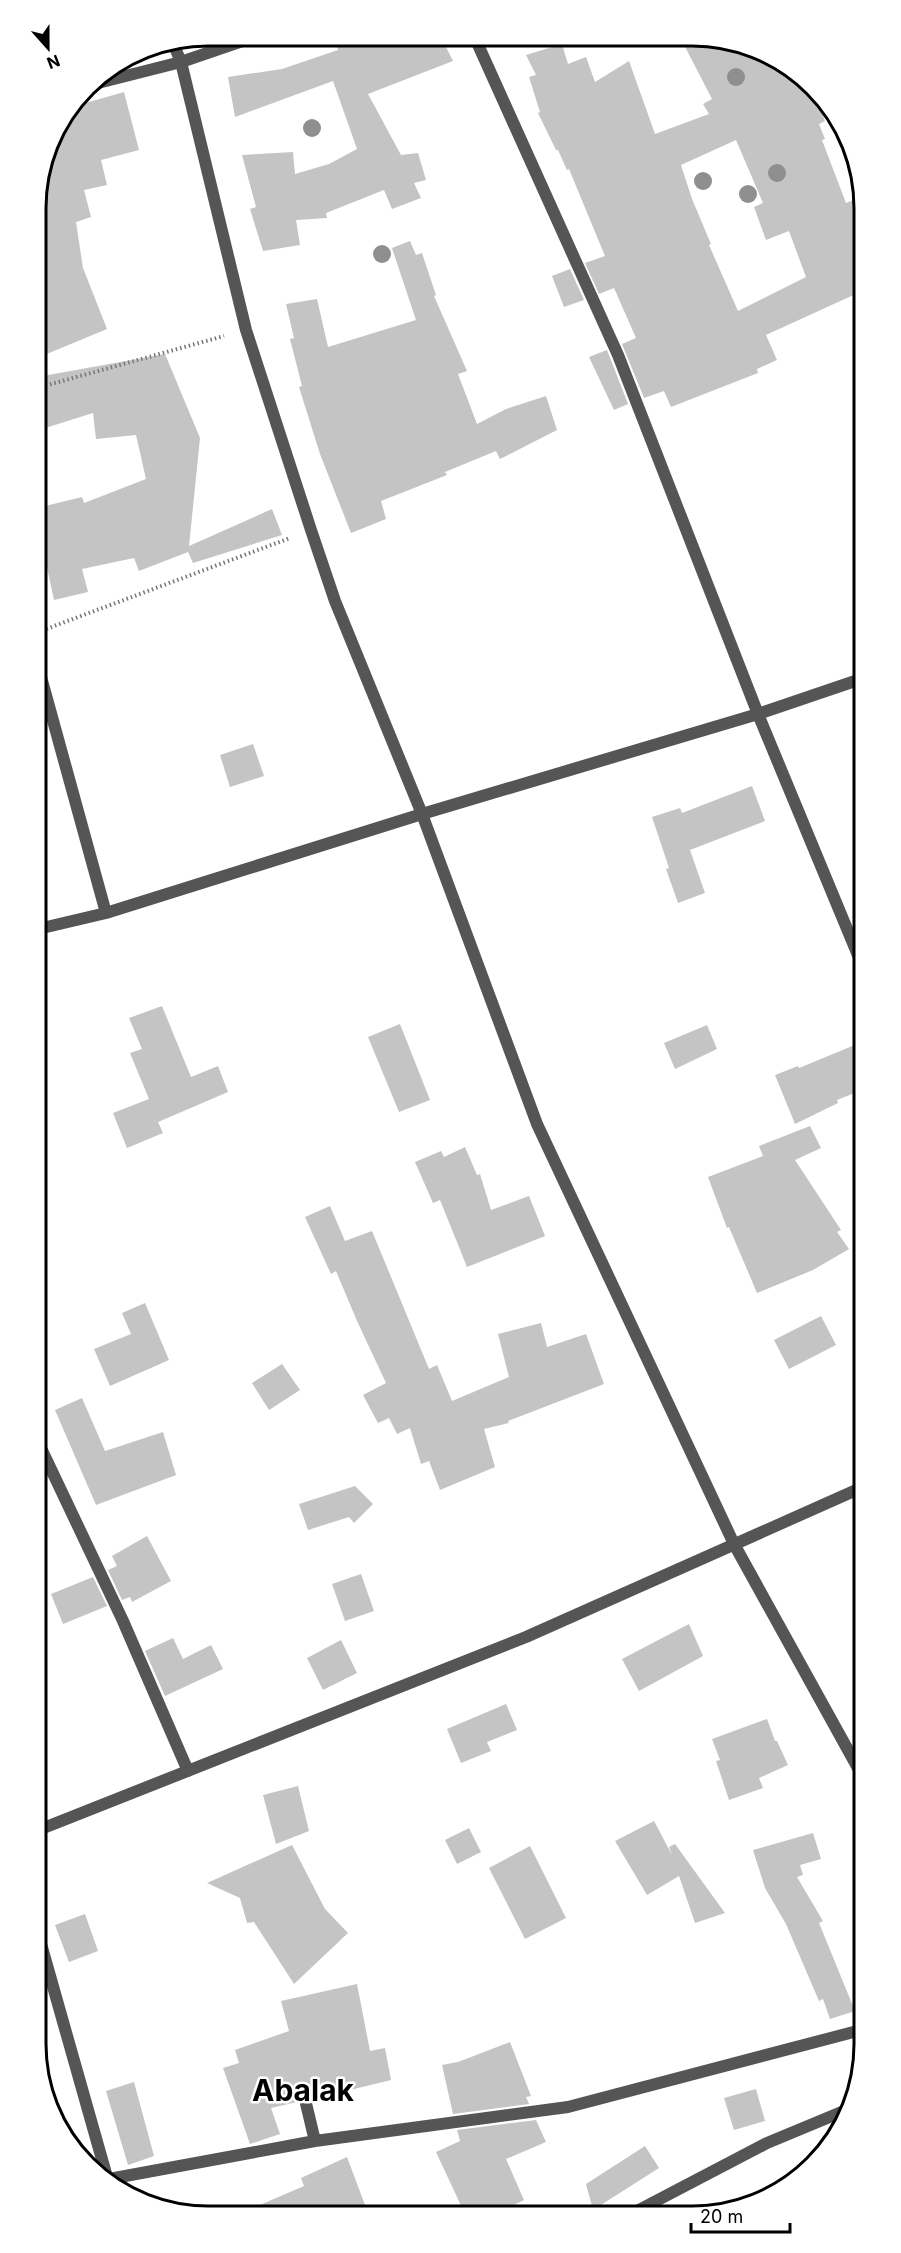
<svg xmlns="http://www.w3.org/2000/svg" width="901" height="2253" font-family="Inter,sans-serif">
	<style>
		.building { fill: #c4c4c4; fill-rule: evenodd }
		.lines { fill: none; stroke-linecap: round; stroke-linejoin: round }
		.path { stroke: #777; stroke-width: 4; stroke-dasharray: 1.5 3; stroke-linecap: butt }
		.street { stroke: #555; stroke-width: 12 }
		.tree { fill: #8f8f8f }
		.labels { text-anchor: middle; stroke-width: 5; stroke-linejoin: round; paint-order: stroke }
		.town-label { font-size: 30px; font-weight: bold; fill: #000; stroke: #fff }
		.rim { fill: none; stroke: #000; stroke-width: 3 }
	</style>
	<rect width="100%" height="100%" fill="#fff"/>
	<path class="building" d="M 334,37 L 441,37 L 453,61 L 368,94 L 401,155 L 418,153 L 426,180 L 414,183 L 421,198 L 392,209 L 384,190 L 326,213 L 327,218 L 296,220 L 300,245 L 263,251 L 250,209 L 256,207 L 242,155 L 293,152 L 295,174 L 329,164 L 357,149 L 333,81 L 235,117 L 228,77 L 282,69 L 338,50 Z
		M 681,39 L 726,39 L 810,84 L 825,121 L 819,124 L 825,139 L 822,140 L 846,203 L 859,198 L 860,292 L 766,335 L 777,360 L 757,369 L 758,373 L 671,407 L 664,391 L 644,398 L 622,344 L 636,338 L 614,288 L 599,294 L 585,263 L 605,256 L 569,169 L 567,170 L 558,150 L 556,150 L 538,113 L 540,112 L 529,77 L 536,75 L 526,55 L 562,44 L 568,64 L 586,57 L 595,82 L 629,61 L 655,134 L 709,114 L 703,104 L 712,99 ZM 736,140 L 763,203 L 754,207 L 766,240 L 789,231 L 806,277 L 738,311 L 709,245 L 711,244 L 692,199 L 681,165 Z
		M 124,92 L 139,150 L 101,160 L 107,185 L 84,190 L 91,217 L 76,222 L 83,268 L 107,329 L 37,358 L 36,233 L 45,232 L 36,205 L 36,196 L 54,132 L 75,106 Z
		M 410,241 L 416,255 L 422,253 L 436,295 L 434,296 L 467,371 L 458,374 L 477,424 L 506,409 L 546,396 L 557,430 L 500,459 L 496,451 L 445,472 L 447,475 L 381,501 L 386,519 L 351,533 L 320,454 L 299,387 L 302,386 L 290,339 L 294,338 L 286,304 L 317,299 L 328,347 L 416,320 L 392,248 Z
		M 570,269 L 584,300 L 564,307 L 552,276 Z
		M 607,350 L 628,404 L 614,410 L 589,357 Z
		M 165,354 L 200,438 L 189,546 L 272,509 L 282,535 L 193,563 L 188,552 L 139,571 L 134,558 L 82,569 L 88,592 L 54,600 L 44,553 L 40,554 L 37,540 L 37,508 L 82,497 L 84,503 L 146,479 L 136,435 L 96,439 L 93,413 L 42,429 L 37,411 L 37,377 Z
		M 253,744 L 264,776 L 230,787 L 220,755 Z
		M 752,786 L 765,821 L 690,850 L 705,893 L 678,903 L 666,869 L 669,868 L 652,817 L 680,808 L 682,813 Z
		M 162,1006 L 191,1077 L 218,1066 L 228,1092 L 158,1122 L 163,1133 L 127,1148 L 113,1113 L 149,1099 L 130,1053 L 142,1049 L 129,1018 Z
		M 400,1024 L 430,1100 L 399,1112 L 368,1037 Z
		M 707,1025 L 717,1049 L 675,1069 L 664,1043 Z
		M 862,1042 L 862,1090 L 837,1100 L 838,1103 L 795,1124 L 775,1075 L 798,1066 L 799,1068 Z
		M 810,1126 L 821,1148 L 795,1160 L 841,1230 L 837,1232 L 849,1249 L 813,1270 L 757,1293 L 729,1227 L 727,1228 L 708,1177 L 763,1156 L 759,1146 Z
		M 465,1147 L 477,1175 L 480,1174 L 491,1210 L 529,1196 L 545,1236 L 467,1267 L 440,1200 L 433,1203 L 415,1162 L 441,1151 L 444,1157 Z
		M 330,1206 L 345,1241 L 372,1231 L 429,1369 L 437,1365 L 452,1401 L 509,1377 L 498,1334 L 541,1323 L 547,1347 L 586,1334 L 604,1384 L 508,1421 L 509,1423 L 484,1429 L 495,1467 L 440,1490 L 429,1461 L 421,1464 L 410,1428 L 397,1434 L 389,1418 L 378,1423 L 363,1395 L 386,1383 L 357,1321 L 336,1271 L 331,1274 L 305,1217 Z
		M 145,1303 L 169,1360 L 110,1386 L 94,1349 L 131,1334 L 122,1313 Z
		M 821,1316 L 836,1345 L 789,1369 L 774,1340 Z
		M 282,1364 L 300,1390 L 269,1410 L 252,1383 Z
		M 82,1398 L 105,1451 L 163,1432 L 176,1475 L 96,1505 L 55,1410 Z
		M 355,1486 L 373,1504 L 354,1523 L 349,1517 L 308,1530 L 299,1504 Z
		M 147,1536 L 171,1581 L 132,1602 L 130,1597 L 122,1600 L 108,1570 L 117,1566 L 112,1556 Z
		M 361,1574 L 374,1611 L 345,1621 L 332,1584 Z
		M 93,1577 L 107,1606 L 63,1624 L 51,1594 Z
		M 689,1624 L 703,1656 L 639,1691 L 622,1659 Z
		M 173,1638 L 183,1659 L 211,1645 L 223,1669 L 165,1696 L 145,1651 Z
		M 341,1640 L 357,1673 L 323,1690 L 307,1658 Z
		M 506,1704 L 517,1730 L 487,1742 L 491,1751 L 461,1763 L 447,1729 Z
		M 767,1719 L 775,1741 L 777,1741 L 788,1765 L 759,1778 L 763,1788 L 729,1800 L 716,1761 L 720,1760 L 712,1739 Z
		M 298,1786 L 309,1831 L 276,1844 L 263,1795 Z
		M 654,1821 L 672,1855 L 669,1847 L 675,1844 L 725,1913 L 695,1923 L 679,1876 L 647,1895 L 615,1841 Z
		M 469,1828 L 481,1852 L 457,1864 L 445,1840 Z
		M 813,1833 L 821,1859 L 800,1865 L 803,1875 L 797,1877 L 823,1921 L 819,1923 L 855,2011 L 830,2019 L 823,1999 L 819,2001 L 786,1924 L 765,1888 L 753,1850 Z
		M 292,1845 L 325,1909 L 348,1933 L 294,1984 L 254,1922 L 247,1923 L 240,1898 L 207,1883 Z
		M 530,1846 L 566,1918 L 525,1939 L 489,1868 Z
		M 85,1914 L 98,1951 L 69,1962 L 55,1925 Z
		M 357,1984 L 370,2051 L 385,2048 L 391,2080 L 313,2099 L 309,2086 L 301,2083 L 295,2089 L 297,2102 L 271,2108 L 280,2134 L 250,2144 L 223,2068 L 239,2063 L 235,2050 L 289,2031 L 281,2001 Z
		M 510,2042 L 531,2096 L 526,2097 L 529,2104 L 453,2114 L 442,2065 L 458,2062 Z
		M 134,2082 L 154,2156 L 128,2165 L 106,2091 Z
		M 756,2089 L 765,2121 L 734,2130 L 724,2098 Z
		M 536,2120 L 546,2142 L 506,2159 L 524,2200 L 499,2212 L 464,2212 L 436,2152 L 460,2141 L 457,2130 Z
		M 645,2146 L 659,2168 L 593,2210 L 586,2184 Z
		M 347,2157 L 368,2213 L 241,2213 L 304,2186 L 301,2178 Z"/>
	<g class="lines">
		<path class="path" d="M 37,388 L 224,336
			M 38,632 L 290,538"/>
		<path class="street" d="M 173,43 L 181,62 L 246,330 L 311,530 L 335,601 L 422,814 L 537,1124 L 734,1544 L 864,1779
			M 90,85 L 181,62 L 257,36
			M 38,666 L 106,913
			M 861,679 L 758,714 L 862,965
			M 38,929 L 106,913 L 422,814 L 758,714 L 618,355 L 475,38
			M 40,1446 L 123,1621 L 188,1771
			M 41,1829 L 526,1637 L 863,1487
			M 41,1944 L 107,2177
			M 303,2091 L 315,2141
			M 109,2179 L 315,2141 L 568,2107 L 865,2029
			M 635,2212 L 767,2143 L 844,2111"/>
	</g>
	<g class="tree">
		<circle cx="736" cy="77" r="9"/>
		<circle cx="312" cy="128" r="9"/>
		<circle cx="777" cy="173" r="9"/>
		<circle cx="703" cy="181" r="9"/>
		<circle cx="748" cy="194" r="9"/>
		<circle cx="382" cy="254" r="9"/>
	</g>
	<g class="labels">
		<g class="town-label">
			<text x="303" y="2101">Abalak</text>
		</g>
	</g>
	<path d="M0 0H901V2253H0ZM208 46H692A162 162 0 0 1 854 208V2044A162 162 0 0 1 692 2206H208A162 162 0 0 1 46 2044V208A162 162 0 0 1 208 46Z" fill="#fff" fill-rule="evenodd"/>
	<path class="rim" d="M208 46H692A162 162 0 0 1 854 208V2044A162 162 0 0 1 692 2206H208A162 162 0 0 1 46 2044V208A162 162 0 0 1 208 46Z"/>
	<g transform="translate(48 48) rotate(159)" stroke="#ffffff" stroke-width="4.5" paint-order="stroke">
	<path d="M0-4.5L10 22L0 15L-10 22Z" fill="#000000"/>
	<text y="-9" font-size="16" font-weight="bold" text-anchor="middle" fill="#000000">N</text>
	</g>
	<path d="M691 2223v9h99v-9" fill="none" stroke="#000000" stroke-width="3"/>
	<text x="700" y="2223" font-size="18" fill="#000000" stroke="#ffffff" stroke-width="4.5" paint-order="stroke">20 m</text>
</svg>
